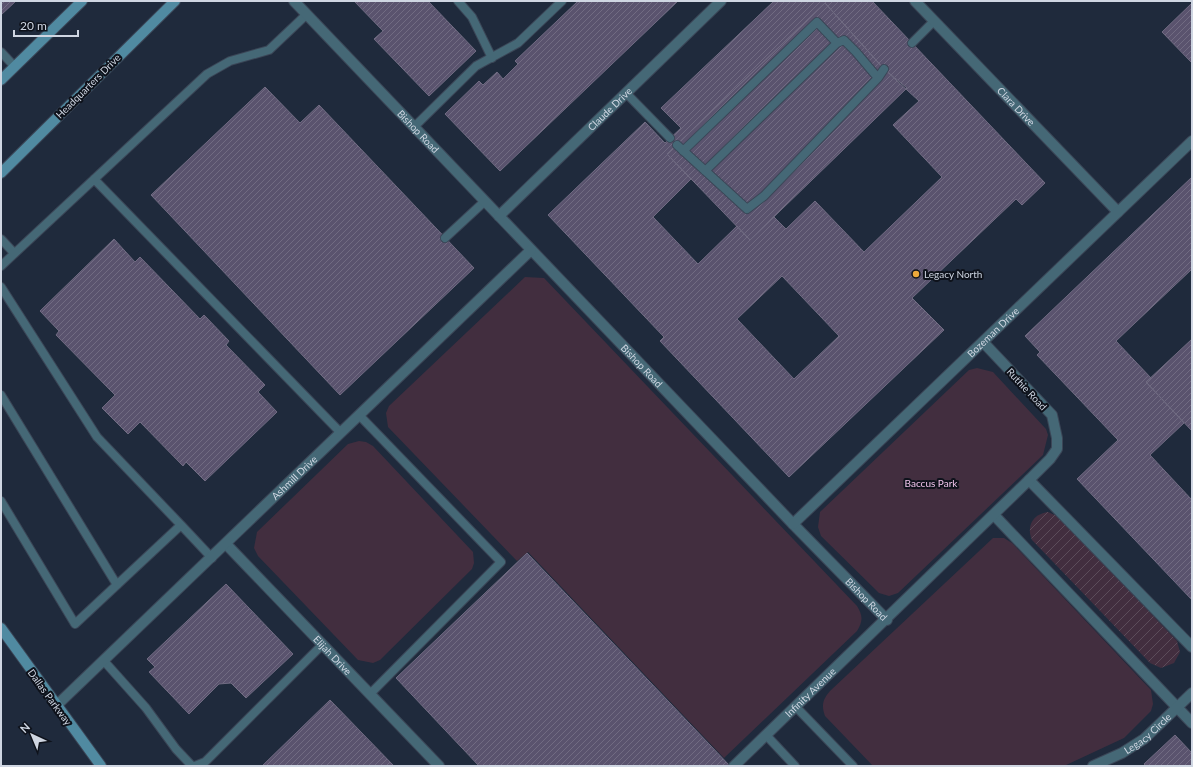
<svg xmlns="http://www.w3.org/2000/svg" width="1193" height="767" font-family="Lato,sans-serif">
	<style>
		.green { fill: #422e3f }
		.garden { fill: url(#garden-furrows) }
		.building { fill: url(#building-hatch); stroke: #706b82; fill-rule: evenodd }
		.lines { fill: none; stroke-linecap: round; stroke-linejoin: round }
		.service-casing { stroke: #3b4657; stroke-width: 10 }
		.minor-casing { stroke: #3b4657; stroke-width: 12 }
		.secondary-casing { stroke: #3b4657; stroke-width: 12 }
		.service { stroke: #456876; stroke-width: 8 }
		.minor { stroke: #456876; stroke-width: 10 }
		.secondary { stroke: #508aa1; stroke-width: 10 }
		.poi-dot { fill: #eda83b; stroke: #0e121b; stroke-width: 1.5 }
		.labels { text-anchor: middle; stroke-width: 4; stroke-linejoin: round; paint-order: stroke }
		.street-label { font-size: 10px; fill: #cfd6e2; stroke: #0e121b }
		.poi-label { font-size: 10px; fill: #cfd6e2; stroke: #0e121b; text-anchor: start }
		.park-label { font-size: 10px; fill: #f0c3eb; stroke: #0e121b }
	</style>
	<defs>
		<pattern id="garden-furrows" width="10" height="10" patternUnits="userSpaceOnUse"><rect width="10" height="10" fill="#422e3f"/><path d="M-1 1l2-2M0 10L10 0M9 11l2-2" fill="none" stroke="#5c4c5a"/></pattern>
		<pattern id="building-hatch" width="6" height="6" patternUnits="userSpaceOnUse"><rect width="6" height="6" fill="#5a536e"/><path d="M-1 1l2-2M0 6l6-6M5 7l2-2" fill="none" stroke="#716b82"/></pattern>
	</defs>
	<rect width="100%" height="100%" fill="#1f2a3c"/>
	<path class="green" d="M 525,277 L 544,278 L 857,606 C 863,616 863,621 857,631 L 724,758 L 528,552 L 517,561 L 388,427 L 386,413 L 389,406 Z
		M 977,368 L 993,372 L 1046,429 L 1048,435 L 1043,455 L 898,593 L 889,596 L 879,593 L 821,536 L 818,527 L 820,512 L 969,370 Z
		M 359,441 L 366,442 L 373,446 L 473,552 L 474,563 L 472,569 L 380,660 L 373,663 L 358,660 L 258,556 L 254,548 L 257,532 L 348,444 Z
		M 993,538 L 1004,538 L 1012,543 L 1151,690 L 1153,704 L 1151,711 L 1124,738 L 1064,766 L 873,766 L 825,716 C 821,705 823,699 830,691 Z"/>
	<path class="garden" d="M 1048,512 L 1059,517 L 1177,641 L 1180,652 L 1174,663 L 1161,668 L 1150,663 L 1032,540 C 1026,526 1033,514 1048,512 Z"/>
	<path class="building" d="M 1,1 L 16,1 L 1,15 Z
		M 354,1 L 428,1 L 476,51 L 429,96 L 374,39 L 383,31 Z
		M 578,1 L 678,1 L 500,171 L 445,114 L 479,81 L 483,85 L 497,72 L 503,79 L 518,64 L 515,61 Z
		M 774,1 L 872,1 L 1045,183 L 1022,205 L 1016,199 L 912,298 L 944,330 L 789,477 L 660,341 L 664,337 L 548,215 L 645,122 L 665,143 L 681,128 L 661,108 ZM 825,3 L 884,69 L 919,101 L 893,125 L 942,177 L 864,252 L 815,201 L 786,229 L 774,217 L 750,240 L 737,226 L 698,264 L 653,217 L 691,179 L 667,154 ZM 782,276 L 839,336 L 794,379 L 737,319 Z
		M 825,3 L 884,69 L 907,88 L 750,240 L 667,154 Z
		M 1192,3 L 1192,63 L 1162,32 Z
		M 265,87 L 300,123 L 319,105 L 474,268 L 340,395 L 151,195 Z
		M 1192,177 L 1192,269 L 1116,341 L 1151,378 L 1146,382 L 1184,423 L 1150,455 L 1192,500 L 1192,600 L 1077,479 L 1118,440 L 1037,355 L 1040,352 L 1025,336 Z
		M 114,239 L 135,262 L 140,257 L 200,319 L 204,315 L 229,341 L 226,345 L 265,385 L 258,392 L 277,412 L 205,481 L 186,462 L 183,466 L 140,422 L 128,434 L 102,408 L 115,395 L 56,335 L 59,331 L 40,311 Z
		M 1192,339 L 1192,431 L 1146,382 Z
		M 527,553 L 730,766 L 479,766 L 396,678 Z
		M 226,584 L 293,654 L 246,698 L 231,683 L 219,684 L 189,714 L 149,672 L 155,667 L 147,659 Z
		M 330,700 L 394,766 L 262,766 Z
		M 1175,735 L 1192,753 L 1192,766 L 1146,766 L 1144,764 Z"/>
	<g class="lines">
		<defs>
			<path id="service" d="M 458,1 L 472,17 L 492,58
				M 912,43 L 934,21
				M 1,52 L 15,67
				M 878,78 L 884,69
				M 626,93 L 670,138
				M 414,127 L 476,66 L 518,43 L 562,1
				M 677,145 L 747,209 L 764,196 L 878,78 L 856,52 L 844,40 L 837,43 L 705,171
				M 683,151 L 817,22 L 837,43
				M 94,179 L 341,433
				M 445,238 L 485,201
				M 1,239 L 14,253
				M 1,266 L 207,74 L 230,61 L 269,50 L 307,14
				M 1,287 L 97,437 L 181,525
				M 1,395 L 117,585
				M 359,415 L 501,562 L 371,693
				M 1,501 L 75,624 L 181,525 L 212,558
				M 104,661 L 146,708 L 176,749 L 192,766
				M 796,707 L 853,766
				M 766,735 L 795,766
				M 195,766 L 205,762 L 323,644"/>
			<g id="minor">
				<path id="s1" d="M 294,1 L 793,524 L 887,620"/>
				<path id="s2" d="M 915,1 L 1118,212"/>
				<path id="s3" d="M 499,216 L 721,1"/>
				<path d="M 1029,480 L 1192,647"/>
				<path d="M 994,515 L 1192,723"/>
				<path id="s4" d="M 793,524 L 1192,141"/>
				<path id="s5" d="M 226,544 L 439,766"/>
				<path id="s6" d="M 56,706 L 531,250"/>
				<path id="s7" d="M 734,766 L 1029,480 L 1050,459 L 1057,449 L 1057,438 L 1052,415 L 983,342"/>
				<path id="s8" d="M 1093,766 L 1122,753 L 1144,739 L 1192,693"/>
			</g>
			<path id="secondary" d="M 1,80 L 82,1
				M 1,173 L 175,1
				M 1,628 L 101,766"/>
		</defs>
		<use href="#service" class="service-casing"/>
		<use href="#minor" class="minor-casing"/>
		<use href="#secondary" class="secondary-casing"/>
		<use href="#service" class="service"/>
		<use href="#minor" class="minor"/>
		<use href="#secondary" class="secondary"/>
	</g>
	<circle class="poi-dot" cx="916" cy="274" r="4"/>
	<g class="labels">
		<g class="street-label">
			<text transform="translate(88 86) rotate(-45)" y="4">Headquarters Drive</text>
			<text dy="4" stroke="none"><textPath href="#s2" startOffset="146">Clara Drive</textPath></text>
			<text dy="4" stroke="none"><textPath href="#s3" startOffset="154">Claude Drive</textPath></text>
			<text dy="4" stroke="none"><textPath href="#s1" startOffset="180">Bishop Road</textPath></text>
			<text dy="4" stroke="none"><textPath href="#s4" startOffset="277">Bozeman Drive</textPath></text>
			<text dy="4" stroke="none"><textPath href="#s1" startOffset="504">Bishop Road</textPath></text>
			<text transform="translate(1027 389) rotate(47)" y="4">Ruthie Road</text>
			<text dy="4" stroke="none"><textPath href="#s6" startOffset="330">Ashmill Drive</textPath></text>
			<text dy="4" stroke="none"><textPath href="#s1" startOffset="828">Bishop Road</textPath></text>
			<text dy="4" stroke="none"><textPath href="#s5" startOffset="154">Elijah Drive</textPath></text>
			<text dy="4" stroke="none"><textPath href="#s7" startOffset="106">Infinity Avenue</textPath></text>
			<text transform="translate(50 697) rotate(54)" y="4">Dallas Parkway</text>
			<text dy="4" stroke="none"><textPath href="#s8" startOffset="64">Legacy Circle</textPath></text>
		</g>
		<g class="poi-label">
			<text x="924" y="278">Legacy North</text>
		</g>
		<g class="park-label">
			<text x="931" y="487">Baccus Park</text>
		</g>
	</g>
	<rect width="1193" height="767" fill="none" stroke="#cfd6e2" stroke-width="4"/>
	<g transform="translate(32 735) rotate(316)" stroke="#0e121b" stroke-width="3" paint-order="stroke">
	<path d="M0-3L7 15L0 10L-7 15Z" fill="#cfd6e2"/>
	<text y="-6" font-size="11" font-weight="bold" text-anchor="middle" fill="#cfd6e2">N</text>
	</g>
	<path d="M14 30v6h64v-6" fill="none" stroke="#cfd6e2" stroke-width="2"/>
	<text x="20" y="30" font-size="12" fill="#cfd6e2" stroke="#0e121b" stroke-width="3" paint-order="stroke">20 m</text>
</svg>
